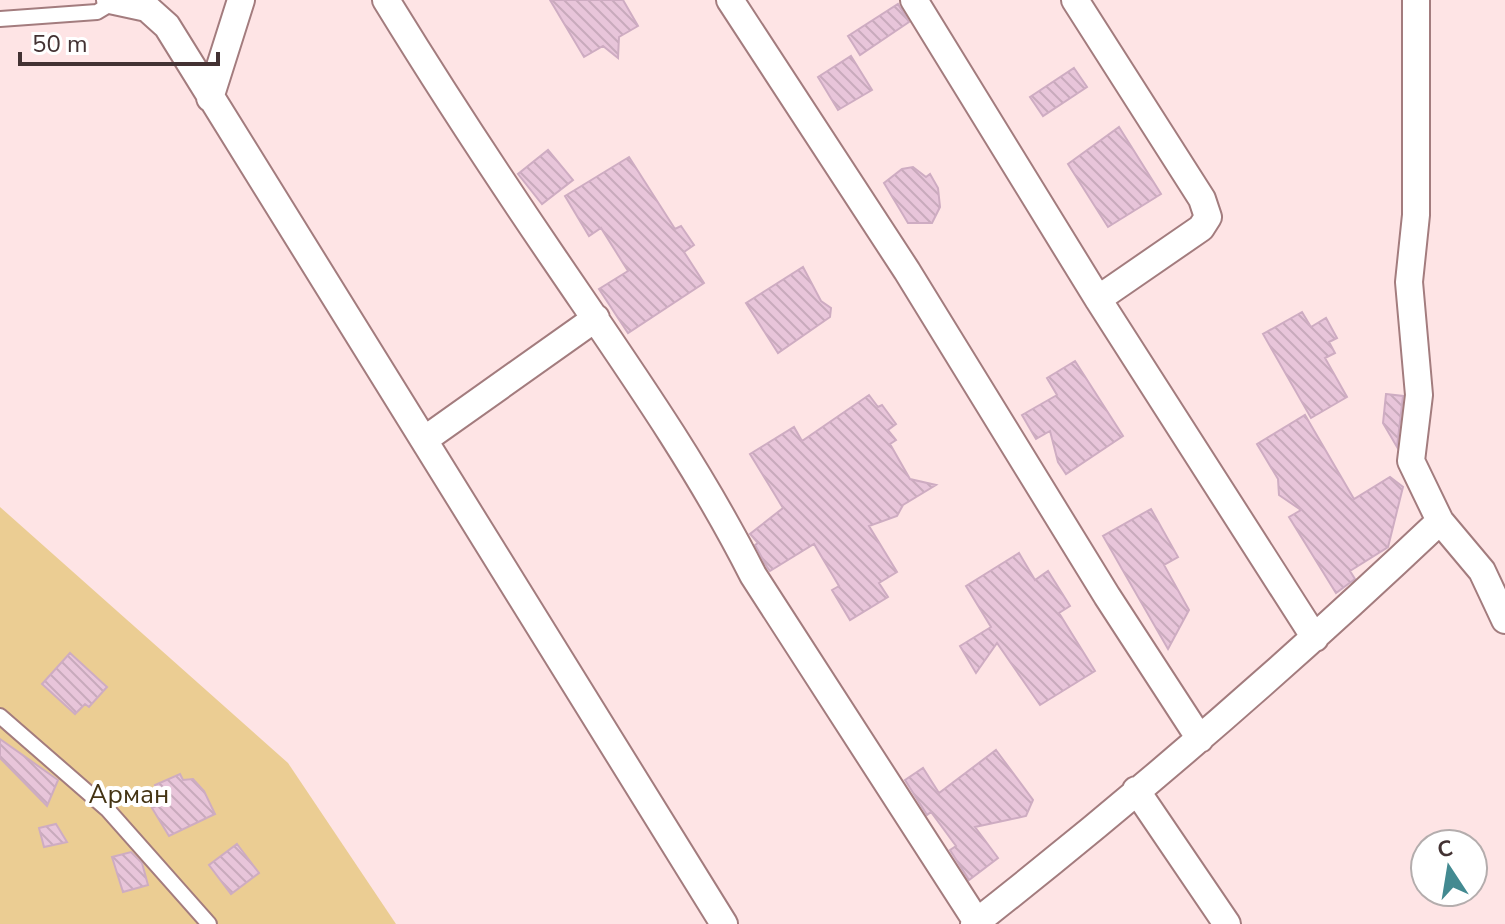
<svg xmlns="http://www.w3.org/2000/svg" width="1505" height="924" font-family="'Nunito Sans',sans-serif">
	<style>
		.garden { fill: #ebcd93 }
		.building { fill: url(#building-back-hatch); stroke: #ceacc2; stroke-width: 2 }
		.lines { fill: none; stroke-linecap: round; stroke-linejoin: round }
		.lane-casing { stroke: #a37c7e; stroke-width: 18 }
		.street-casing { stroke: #a37c7e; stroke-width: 30 }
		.lane { stroke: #fff; stroke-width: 14 }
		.street { stroke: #fff; stroke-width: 26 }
		.labels { text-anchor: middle; stroke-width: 8; stroke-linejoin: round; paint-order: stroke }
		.park-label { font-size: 26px; fill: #443414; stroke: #fff }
	</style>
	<defs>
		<pattern id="building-back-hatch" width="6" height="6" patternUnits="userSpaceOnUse" patternTransform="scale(2)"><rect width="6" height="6" fill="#e8c5da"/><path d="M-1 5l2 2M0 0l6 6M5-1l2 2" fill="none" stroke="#c8aabc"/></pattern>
	</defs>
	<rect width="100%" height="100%" fill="#fee4e5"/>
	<path class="garden" d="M 0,507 L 288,763 L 396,924 L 0,924 Z"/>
	<path class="building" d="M 550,0 L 623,0 L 638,26 L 619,37 L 618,58 L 603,46 L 584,57 Z
		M 898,4 L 909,22 L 860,55 L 848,36 Z
		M 851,56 L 872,90 L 838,110 L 818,77 Z
		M 1074,68 L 1087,87 L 1043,116 L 1030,97 Z
		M 1119,127 L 1161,194 L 1108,227 L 1068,164 Z
		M 548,150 L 573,180 L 542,204 L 518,174 Z
		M 629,157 L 675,229 L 681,226 L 694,245 L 684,252 L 704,283 L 628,333 L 599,289 L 628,271 L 601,228 L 589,236 L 565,196 Z
		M 913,167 L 926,177 L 930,174 L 938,188 L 940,207 L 932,223 L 908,223 L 884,183 L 902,169 Z
		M 803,267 L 821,301 L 831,308 L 830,317 L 778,353 L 746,303 Z
		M 1302,312 L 1311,327 L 1326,318 L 1337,338 L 1329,342 L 1335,353 L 1325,358 L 1347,397 L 1311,418 L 1263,334 Z
		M 1075,361 L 1123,436 L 1066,474 L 1058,462 L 1050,431 L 1036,439 L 1022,415 L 1057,395 L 1047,378 Z
		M 1386,394 L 1403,396 L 1397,447 L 1383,423 Z
		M 869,395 L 878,407 L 882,405 L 896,424 L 888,430 L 896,440 L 890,444 L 910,479 L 936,485 L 903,505 L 897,516 L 869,526 L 897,572 L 879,583 L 888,597 L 850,620 L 832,590 L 839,586 L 814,544 L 770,571 L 767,567 L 755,545 L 758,543 L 750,534 L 783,508 L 750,454 L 794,427 L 802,441 Z
		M 1305,415 L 1354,499 L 1390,477 L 1403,487 L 1388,547 L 1350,571 L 1355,579 L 1336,593 L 1289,517 L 1301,510 L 1279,495 L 1278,479 L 1257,444 Z
		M 1151,509 L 1178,557 L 1164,565 L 1189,610 L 1168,649 L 1103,536 Z
		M 1019,553 L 1035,580 L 1048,571 L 1070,606 L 1059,613 L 1095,671 L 1040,705 L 997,643 L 976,673 L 960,646 L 991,627 L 966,586 Z
		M 70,653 L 107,687 L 89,707 L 85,704 L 75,714 L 42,684 Z
		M 0,739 L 58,780 L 47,806 L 0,758 Z
		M 996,750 L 1033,800 L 1026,816 L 975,827 L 998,858 L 969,880 L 950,850 L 956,846 L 931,812 L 927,815 L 905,780 L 923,768 L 939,793 Z
		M 180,774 L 183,780 L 193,779 L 204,791 L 215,814 L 169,836 L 152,808 L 163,803 L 155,785 Z
		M 56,824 L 67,842 L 44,847 L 39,828 Z
		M 237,844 L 259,873 L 231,894 L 209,865 Z
		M 131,852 L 142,863 L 148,885 L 123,892 L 112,857 Z"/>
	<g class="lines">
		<defs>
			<path id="lane" d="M 0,19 L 97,12 L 112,3
				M 0,716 L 108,810 L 209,924"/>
			<path id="street" d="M 110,0 L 147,8 L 167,26 L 724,924
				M 386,0 C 440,88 497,175 555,260 C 625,363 697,464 753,575 L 977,922
				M 730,0 L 907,271 L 1107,596 L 1200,739
				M 914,0 L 1098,299 L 1315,638
				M 1075,0 L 1202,199 L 1208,217 L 1201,228 L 1098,299
				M 1416,0 L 1416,215 L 1409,282 L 1419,395 L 1411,461 L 1440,521
				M 210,98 L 241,0
				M 424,440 L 596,318
				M 1136,790 L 1227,924
				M 974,924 C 1136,797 1291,662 1440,521 L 1482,571 L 1505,620"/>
		</defs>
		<use href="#lane" class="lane-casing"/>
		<use href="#street" class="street-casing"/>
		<use href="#lane" class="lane"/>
		<use href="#street" class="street"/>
	</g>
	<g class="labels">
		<g class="park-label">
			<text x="129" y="803">Арман</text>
		</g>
	</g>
	<g transform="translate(1449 868) rotate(348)"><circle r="38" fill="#ffffff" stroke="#b4adad" stroke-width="2"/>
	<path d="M0-6L14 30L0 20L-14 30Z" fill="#438a91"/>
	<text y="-12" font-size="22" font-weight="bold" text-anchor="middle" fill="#433233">С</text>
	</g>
	<path d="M20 52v12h198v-12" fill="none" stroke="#433233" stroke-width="4"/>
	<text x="32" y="52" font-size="24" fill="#433233" stroke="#ffffff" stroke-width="6" paint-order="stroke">50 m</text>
</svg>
